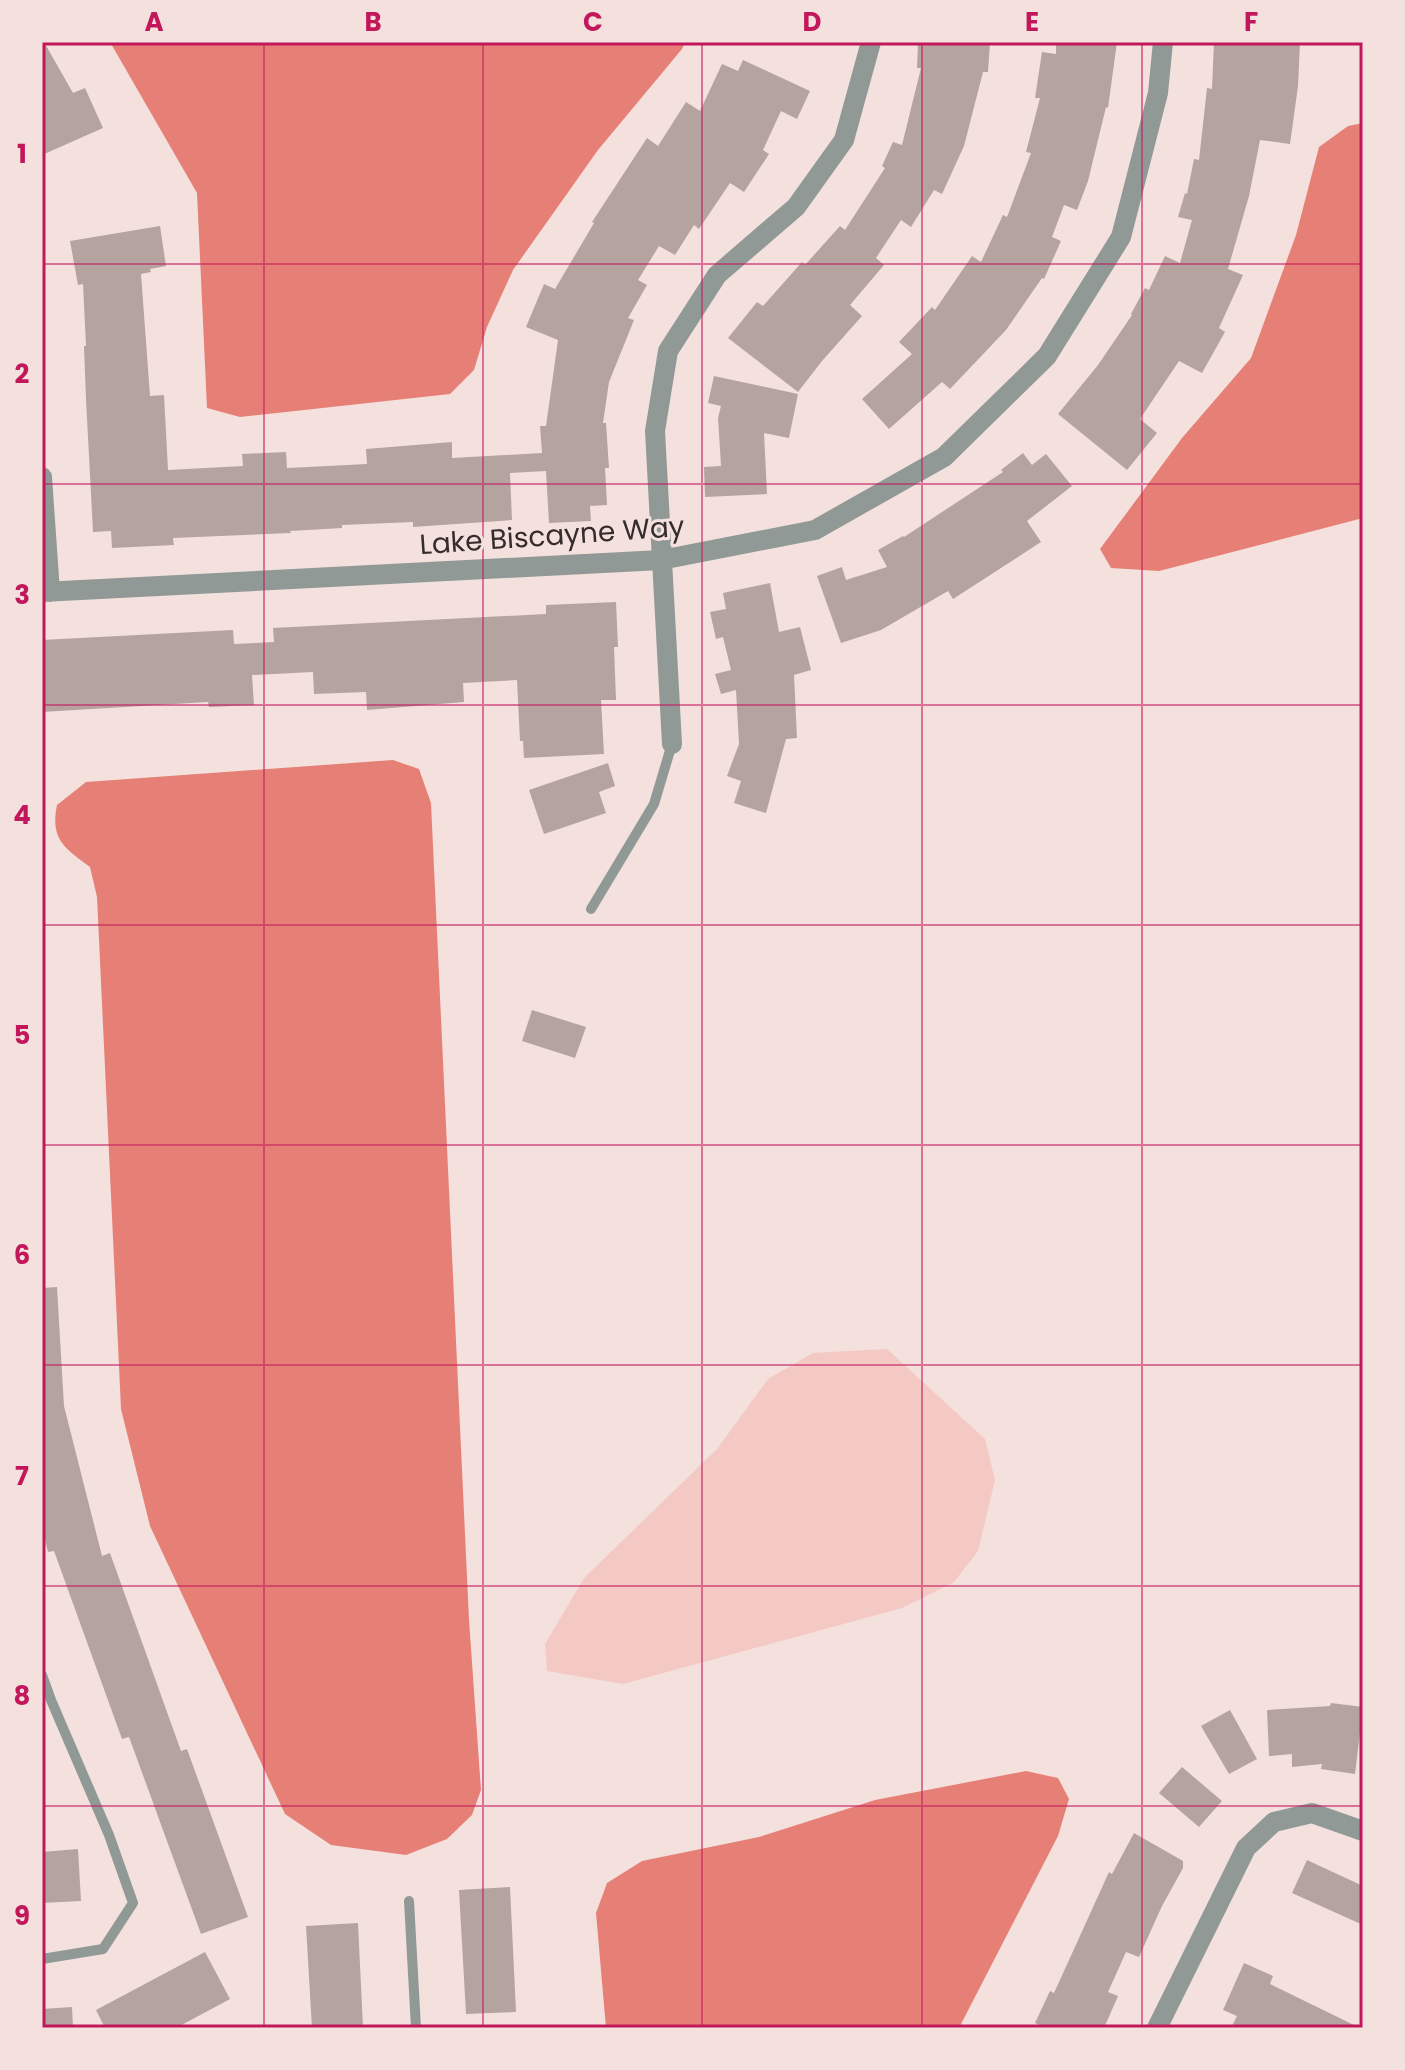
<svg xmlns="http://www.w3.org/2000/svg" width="1405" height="2070" font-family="Poppins,sans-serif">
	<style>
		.green { fill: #f4c8c3 }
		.water { fill: #e68077 }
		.building { fill: #b5a3a0 }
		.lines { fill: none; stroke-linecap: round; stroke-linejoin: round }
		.service { stroke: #919997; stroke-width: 10 }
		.minor { stroke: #919997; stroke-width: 20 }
		.grid { fill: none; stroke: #c2185b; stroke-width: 2; stroke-opacity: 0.55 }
		.labels { text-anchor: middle; stroke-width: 6; stroke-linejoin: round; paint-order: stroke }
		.street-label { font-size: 28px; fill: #352d2d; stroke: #f4e1de }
		.neatline { fill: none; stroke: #c2185b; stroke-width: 3 }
		.grid-label { font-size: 26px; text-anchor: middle; font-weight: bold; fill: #c2185b }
	</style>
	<rect width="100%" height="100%" fill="#f4e1de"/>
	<path class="green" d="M 887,1349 L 985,1439 L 995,1480 L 978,1551 L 954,1582 L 902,1608 L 623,1684 L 547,1671 L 545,1644 L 584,1578 L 717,1449 L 768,1379 L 813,1353 Z"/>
	<path class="water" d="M 110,42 L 685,42 L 682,49 L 598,150 L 513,270 L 487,327 L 474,370 L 450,394 L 240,417 L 207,408 L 197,193 Z
		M 1363,123 L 1363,518 L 1159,571 L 1111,568 L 1100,549 L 1182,438 L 1251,358 L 1296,235 L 1319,147 L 1348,126 Z
		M 393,760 L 419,769 L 431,803 L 469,1620 L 481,1790 L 472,1815 L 447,1839 L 406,1855 L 331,1845 L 285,1814 L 150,1526 L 121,1409 L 97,897 L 90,867 C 64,848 50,839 57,805 L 86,782 Z
		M 1026,1771 L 1058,1778 L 1069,1799 L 1058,1836 L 959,2028 L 606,2028 L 596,1913 L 607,1883 L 642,1861 L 759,1837 L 875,1800 Z"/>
	<path class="building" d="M 42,42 L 44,42 L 73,93 L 85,88 L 103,128 L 42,155 Z
		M 918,42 L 990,42 L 988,72 L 983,72 L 964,146 L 942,194 L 934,190 L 911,227 L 901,220 L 876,258 L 884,265 L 850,305 L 862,316 L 822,361 L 798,392 L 728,338 L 757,302 L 763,306 L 802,262 L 805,265 L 840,226 L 845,230 L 885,168 L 882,166 L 893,142 L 902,145 L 921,68 L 917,68 Z
		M 1056,42 L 1117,42 L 1108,108 L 1106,107 L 1088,181 L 1077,210 L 1064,205 L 1052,237 L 1061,241 L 1044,279 L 1042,278 L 1006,330 L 950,389 L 942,382 L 889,429 L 862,399 L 912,354 L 899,342 L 932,307 L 935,310 L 972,256 L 981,262 L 1003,215 L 1007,217 L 1031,153 L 1026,152 L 1040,98 L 1035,98 L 1042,52 L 1056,54 Z
		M 1214,42 L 1300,42 L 1298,86 L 1290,144 L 1260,140 L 1249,196 L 1228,269 L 1243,275 L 1219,328 L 1225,332 L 1202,373 L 1179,361 L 1140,419 L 1157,433 L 1127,470 L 1058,414 L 1098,365 L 1132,315 L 1131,314 L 1145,288 L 1149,290 L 1165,256 L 1180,263 L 1192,220 L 1178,217 L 1185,193 L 1187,194 L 1194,159 L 1199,160 L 1207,88 L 1212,89 Z
		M 743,60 L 810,91 L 797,119 L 781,111 L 763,150 L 769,154 L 744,192 L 730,183 L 699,229 L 694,225 L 675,255 L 659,246 L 638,280 L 647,285 L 628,318 L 634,320 L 609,382 L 603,423 L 606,423 L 609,468 L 605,468 L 607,505 L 590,506 L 591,521 L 549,523 L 546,471 L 510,473 L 512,520 L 413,527 L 413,522 L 342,525 L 342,528 L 290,531 L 291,533 L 173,538 L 174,545 L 112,548 L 111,531 L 93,532 L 86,399 L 84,346 L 86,346 L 83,284 L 78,285 L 70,241 L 160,226 L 166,266 L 150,269 L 151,272 L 141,274 L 150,396 L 164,395 L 168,470 L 243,466 L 242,454 L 286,452 L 287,468 L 367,464 L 366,449 L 452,442 L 452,458 L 542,453 L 540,426 L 546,426 L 558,340 L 526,327 L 544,284 L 555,289 L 594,223 L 592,222 L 647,138 L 658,146 L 686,102 L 700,111 L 722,64 L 738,71 Z
		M 714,376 L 798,394 L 789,438 L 764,433 L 767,494 L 705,497 L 704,467 L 721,466 L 718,418 L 721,406 L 708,403 Z
		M 1023,453 L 1032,465 L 1046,454 L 1072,486 L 1027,521 L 1041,542 L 953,599 L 948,591 L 881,630 L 841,643 L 817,576 L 842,567 L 846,580 L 887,567 L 878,550 L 903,536 L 904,537 L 1003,472 L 1001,470 Z
		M 770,583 L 779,632 L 800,627 L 811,670 L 794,675 L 797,738 L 786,739 L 766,813 L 734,803 L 741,781 L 727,776 L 739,744 L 736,690 L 721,694 L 715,674 L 731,670 L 723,637 L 716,639 L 710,612 L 726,609 L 723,593 Z
		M 616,602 L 618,647 L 614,647 L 616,700 L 601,700 L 604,754 L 524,758 L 523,741 L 520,741 L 517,680 L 463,683 L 464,702 L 367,710 L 366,692 L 314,694 L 313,672 L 252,675 L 254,705 L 209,707 L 208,702 L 42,712 L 42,640 L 233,630 L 234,644 L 274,642 L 273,628 L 546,614 L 546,605 Z
		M 608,763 L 615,786 L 599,792 L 606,813 L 544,834 L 529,790 Z
		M 532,1010 L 586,1027 L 575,1058 L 522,1041 Z
		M 57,1287 L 64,1406 L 102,1556 L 110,1553 L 181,1751 L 187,1749 L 248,1917 L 201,1934 L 129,1737 L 122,1739 L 54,1551 L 48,1552 L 42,1527 L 42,1288 Z
		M 1331,1703 L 1363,1707 L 1355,1774 L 1321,1769 L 1322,1764 L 1292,1767 L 1292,1754 L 1269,1756 L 1267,1710 L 1330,1706 Z
		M 1230,1710 L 1257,1759 L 1229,1774 L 1201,1726 Z
		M 1182,1767 L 1222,1801 L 1199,1827 L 1159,1793 Z
		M 1134,1833 L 1183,1861 L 1183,1868 L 1162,1906 L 1139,1957 L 1126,1952 L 1108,1992 L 1118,1996 L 1104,2028 L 1046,2028 L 1035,2023 L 1050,1991 L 1054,1993 L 1109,1872 L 1112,1874 Z
		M 78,1849 L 81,1901 L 42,1903 L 42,1852 Z
		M 1307,1860 L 1363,1886 L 1363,1925 L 1292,1893 Z
		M 510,1887 L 516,2012 L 466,2014 L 459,1890 Z
		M 358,1923 L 363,2028 L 312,2028 L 306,1926 Z
		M 205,1952 L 230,1999 L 176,2028 L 105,2028 L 96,2010 Z
		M 1244,1963 L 1273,1976 L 1270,1984 L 1360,2028 L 1231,2028 L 1237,2016 L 1223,2010 Z
		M 72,2007 L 73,2028 L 42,2028 L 42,2009 Z"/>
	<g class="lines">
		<path class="service" d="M 591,909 L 654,804 L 672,744
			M 42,1675 L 51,1700 L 109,1835 L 133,1903 L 103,1949 L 42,1959
			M 409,1901 L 416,2028"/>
		<path class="minor" d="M 42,477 L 50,592
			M 42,592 L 661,560 L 815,530 L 944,457 L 1047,356 L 1121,237 L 1158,93 L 1163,42
			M 672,744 L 655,431 L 668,351 L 717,275 L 796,207 L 844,140 L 871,42
			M 1157,2028 L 1246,1848 L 1274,1822 L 1312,1813 L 1363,1831"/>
	</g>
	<path class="grid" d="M 264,42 L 264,2028M 483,42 L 483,2028M 702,42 L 702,2028M 922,42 L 922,2028M 1142,42 L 1142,2028M 42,264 L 1363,264M 42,484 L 1363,484M 42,705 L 1363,705M 42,925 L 1363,925M 42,1145 L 1363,1145M 42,1365 L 1363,1365M 42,1586 L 1363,1586M 42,1806 L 1363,1806"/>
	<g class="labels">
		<g class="street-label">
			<text transform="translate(552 535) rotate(-4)" y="10">Lake Biscayne Way</text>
		</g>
	</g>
	<rect width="1405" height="2070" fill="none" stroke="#f4e1de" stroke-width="88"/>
	<rect x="44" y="44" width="1317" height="1982" class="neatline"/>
	<g class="grid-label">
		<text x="154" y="31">A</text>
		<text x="373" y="31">B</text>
		<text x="593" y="31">C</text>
		<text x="812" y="31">D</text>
		<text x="1032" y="31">E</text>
		<text x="1251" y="31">F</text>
		<text x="22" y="163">1</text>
		<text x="22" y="383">2</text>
		<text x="22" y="604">3</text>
		<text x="22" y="824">4</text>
		<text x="22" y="1044">5</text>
		<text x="22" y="1264">6</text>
		<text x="22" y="1485">7</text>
		<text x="22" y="1705">8</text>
		<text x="22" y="1925">9</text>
	</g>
</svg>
